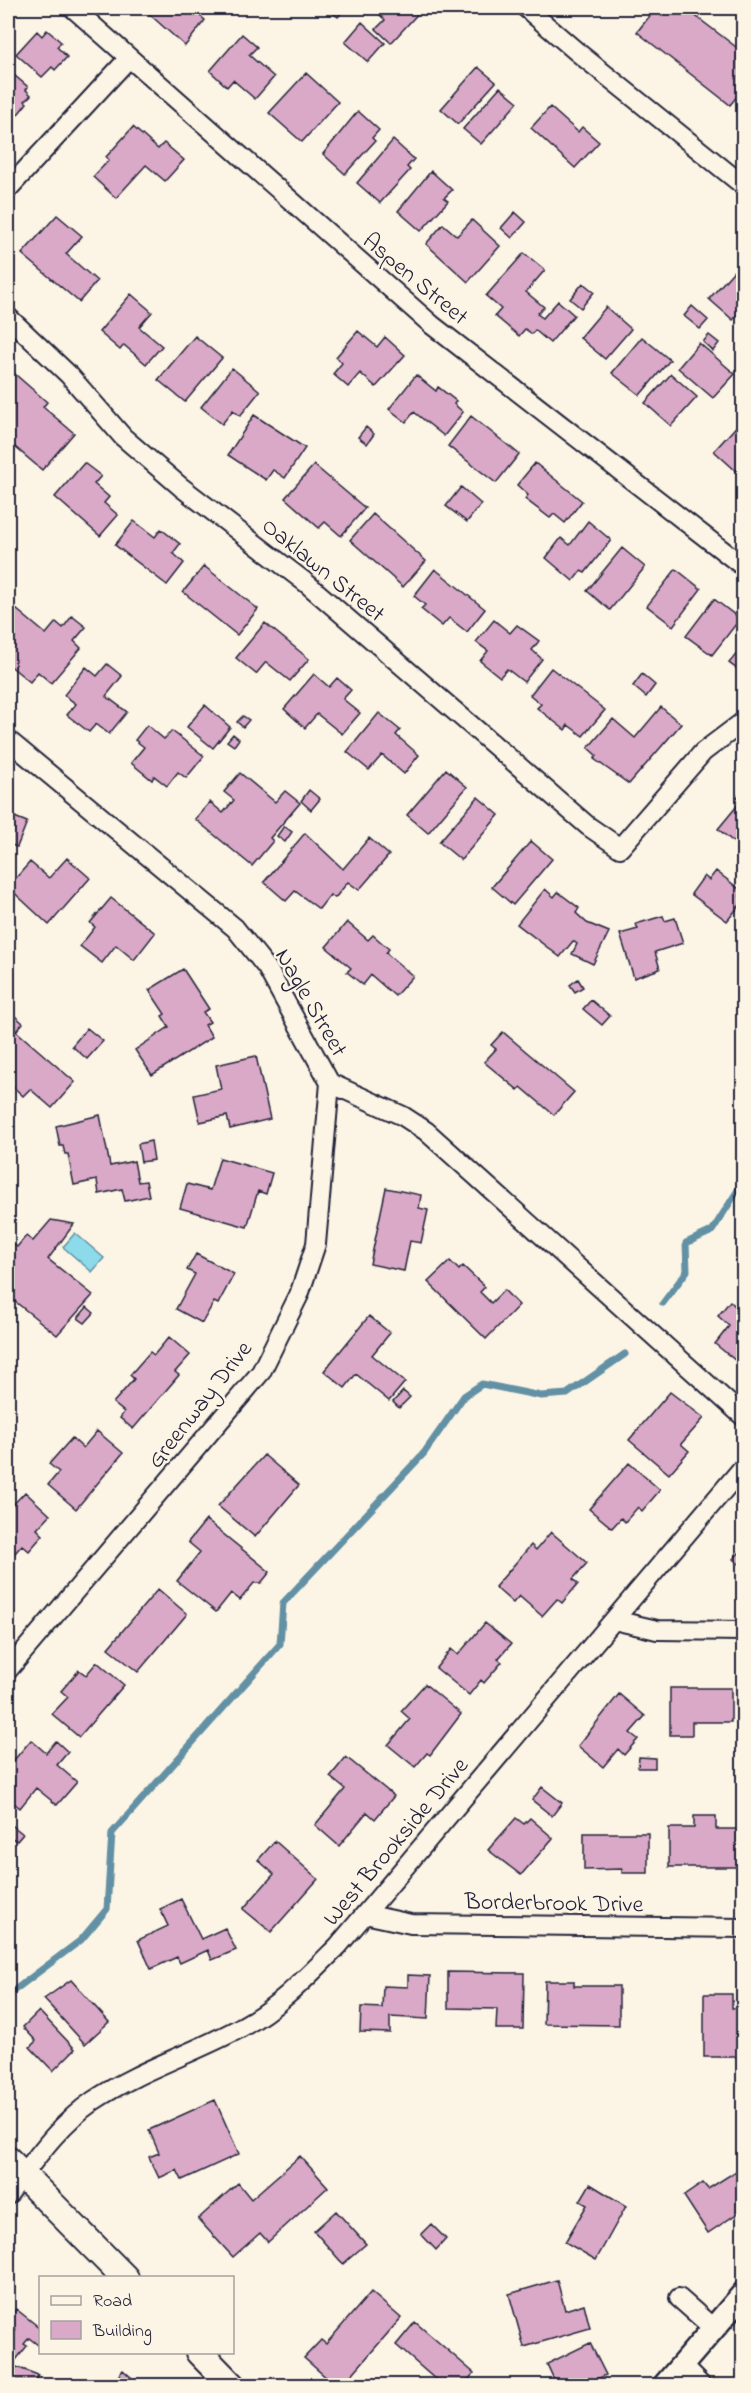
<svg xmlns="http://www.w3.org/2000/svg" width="751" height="2393" font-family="'Indie Flower',sans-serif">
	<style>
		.water { fill: #8cdaea; stroke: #6290a4; stroke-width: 1.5 }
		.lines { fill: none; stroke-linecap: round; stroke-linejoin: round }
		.stream { stroke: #6290a4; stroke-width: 7 }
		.building { fill: #daa9c7; stroke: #22223b; stroke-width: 1.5 }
		.minor-casing { stroke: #22223b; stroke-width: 22 }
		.tertiary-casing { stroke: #22223b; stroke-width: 27 }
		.secondary-casing { stroke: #22223b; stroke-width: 30 }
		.minor { stroke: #fcf5e5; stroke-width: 18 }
		.tertiary { stroke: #fcf5e5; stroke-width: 22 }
		.secondary { stroke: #fcf5e5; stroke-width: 26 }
		.labels { text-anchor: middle; stroke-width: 5; stroke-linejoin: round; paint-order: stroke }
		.street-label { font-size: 24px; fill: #22223b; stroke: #fcf5e5 }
	</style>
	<rect width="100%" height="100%" fill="#fcf5e5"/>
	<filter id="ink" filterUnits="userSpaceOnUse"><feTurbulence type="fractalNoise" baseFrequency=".0167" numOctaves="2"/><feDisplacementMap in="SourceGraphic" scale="12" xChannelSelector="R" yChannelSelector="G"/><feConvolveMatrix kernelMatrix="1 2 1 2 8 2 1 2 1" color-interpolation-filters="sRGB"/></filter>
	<g filter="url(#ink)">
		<path class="water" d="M 75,1233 L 104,1258 L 92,1272 L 63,1247 Z"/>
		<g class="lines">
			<path class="stream" d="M 663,1303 L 687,1271 L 686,1243 L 712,1231 L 743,1182 L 740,1159 L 744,1154
				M 8,1995 L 81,1940 L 107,1909 L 112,1833 L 280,1644 L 283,1603 L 424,1453 L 464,1396 L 482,1384 L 541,1396 L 567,1394 L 625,1354"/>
		</g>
		<path class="building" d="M 148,8 L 191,8 L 205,20 L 185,46 L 148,13 L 151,9 Z
			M 331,8 L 346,8 L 338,17 L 329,10 Z
			M 379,8 L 423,8 L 391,43 L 376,29 L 385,20 L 376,11 Z
			M 656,8 L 685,8 L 744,53 L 744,88 L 730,105 L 637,32 Z
			M 362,22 L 385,43 L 368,62 L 345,42 Z
			M 47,30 L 61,42 L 57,47 L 67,57 L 55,70 L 52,67 L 42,77 L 16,54 L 37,31 L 42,36 Z
			M 242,34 L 257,47 L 249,55 L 274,77 L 255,99 L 233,80 L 227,87 L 210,71 Z
			M 478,67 L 496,82 L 458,124 L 441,109 Z
			M 8,70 L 28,87 L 26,90 L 31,95 L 25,101 L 27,103 L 15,118 L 8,112 Z
			M 306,73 L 338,102 L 302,142 L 269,113 Z
			M 500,87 L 518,102 L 481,144 L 463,129 Z
			M 550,107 L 578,132 L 582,127 L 599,142 L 575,168 L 531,128 Z
			M 358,111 L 379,130 L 372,138 L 375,141 L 345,174 L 323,154 Z
			M 133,127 L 158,149 L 164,143 L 184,160 L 165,181 L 146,165 L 116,198 L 93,177 L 109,160 L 106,157 Z
			M 393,140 L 414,159 L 407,167 L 410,170 L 380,203 L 357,183 Z
			M 431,171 L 452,190 L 444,198 L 448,201 L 421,231 L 398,211 Z
			M 515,212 L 526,222 L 512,238 L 501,228 Z
			M 57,215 L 82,236 L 66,254 L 97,281 L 79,302 L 22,254 Z
			M 472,220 L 500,246 L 468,282 L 426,244 L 443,224 L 457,236 Z
			M 524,253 L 545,270 L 526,292 L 544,307 L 537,314 L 543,318 L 558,301 L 574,315 L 550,343 L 535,330 L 532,334 L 525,329 L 519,336 L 495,316 L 501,309 L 486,296 Z
			M 740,264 L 744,267 L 744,308 L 733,320 L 709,299 Z
			M 583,283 L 594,292 L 581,308 L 570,299 Z
			M 131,294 L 152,312 L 139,327 L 162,346 L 146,364 L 124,345 L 120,350 L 99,332 Z
			M 692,306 L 708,320 L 700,329 L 684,316 Z
			M 606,307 L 631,329 L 605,359 L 580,338 Z
			M 358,331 L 377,347 L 385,337 L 405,355 L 376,387 L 360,373 L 348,387 L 333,374 L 342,363 L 336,357 Z
			M 709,335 L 719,343 L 713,351 L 703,342 Z
			M 195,336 L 222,358 L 185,402 L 158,380 Z
			M 642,337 L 670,360 L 640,395 L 612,373 Z
			M 699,343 L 735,374 L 713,398 L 678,368 Z
			M 8,368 L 47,402 L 43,407 L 74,433 L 42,470 L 8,441 L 11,436 L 8,433 Z
			M 232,368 L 260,391 L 240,416 L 233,410 L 222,424 L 201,407 Z
			M 671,374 L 697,397 L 671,426 L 645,403 Z
			M 416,375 L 436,391 L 438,387 L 456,401 L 454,404 L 463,412 L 444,436 L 414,412 L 406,422 L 389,409 Z
			M 254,415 L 305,448 L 285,478 L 273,470 L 266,480 L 228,455 Z
			M 471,416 L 519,454 L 496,483 L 448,446 Z
			M 744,418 L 744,463 L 736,471 L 714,451 Z
			M 366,427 L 374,434 L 367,444 L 358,437 Z
			M 84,463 L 101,476 L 94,484 L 109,497 L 104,503 L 118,515 L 100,536 L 55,497 Z
			M 535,463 L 582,501 L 565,523 L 554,514 L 550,518 L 525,499 L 528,495 L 517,485 Z
			M 314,465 L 365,508 L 341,536 L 325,522 L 319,528 L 285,498 Z
			M 461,487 L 481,504 L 467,522 L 446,506 Z
			M 373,514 L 426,561 L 403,587 L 350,540 Z
			M 134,521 L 155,537 L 161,529 L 180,544 L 173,553 L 184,563 L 167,585 L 115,545 Z
			M 588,521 L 611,540 L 585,573 L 581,571 L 573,581 L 546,558 L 561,538 L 570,545 Z
			M 622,548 L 645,567 L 610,610 L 587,591 Z
			M 204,566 L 258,609 L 237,635 L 183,592 Z
			M 435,569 L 485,609 L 467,632 L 449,618 L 442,626 L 421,609 L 425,605 L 414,596 Z
			M 676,569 L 701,589 L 673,626 L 647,606 Z
			M 714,599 L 740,619 L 712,655 L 686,636 Z
			M 16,609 L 46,634 L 56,622 L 63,628 L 72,616 L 86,627 L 74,641 L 81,648 L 51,683 L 38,672 L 30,682 L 8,664 L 8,652 L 13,645 L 8,640 L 11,633 L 8,630 L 8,619 Z
			M 494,620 L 510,633 L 517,625 L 539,641 L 532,650 L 542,659 L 524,682 L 507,669 L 500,677 L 480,661 L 488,651 L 476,642 Z
			M 265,623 L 309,659 L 290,681 L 266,662 L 256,674 L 236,658 Z
			M 744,645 L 744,674 L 729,663 Z
			M 107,664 L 122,676 L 106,696 L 127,712 L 109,734 L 96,724 L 89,732 L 67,715 L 76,704 L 64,695 L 86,667 L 97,676 Z
			M 551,668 L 605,710 L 583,736 L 568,725 L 565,730 L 537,708 L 541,704 L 530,695 Z
			M 314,674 L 329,687 L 337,678 L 351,690 L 343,699 L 360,713 L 342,734 L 317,714 L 305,728 L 284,709 Z
			M 642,674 L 655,685 L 646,697 L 633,686 Z
			M 205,705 L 230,727 L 213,748 L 187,727 Z
			M 661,707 L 681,724 L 629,784 L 594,759 L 597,756 L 588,748 L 613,719 L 635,738 Z
			M 379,713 L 400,730 L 396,735 L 419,755 L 404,774 L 382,755 L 369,770 L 347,752 Z
			M 243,716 L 249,720 L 243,727 L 237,722 Z
			M 147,725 L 164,739 L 172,731 L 204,756 L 186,778 L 178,772 L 167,786 L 154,776 L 152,780 L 131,763 L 144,747 L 135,740 Z
			M 233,734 L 239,739 L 234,746 L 227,741 Z
			M 446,769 L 467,787 L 428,833 L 407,815 Z
			M 240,773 L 275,802 L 285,791 L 300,803 L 270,838 L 273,841 L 252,866 L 195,819 L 210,802 L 223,813 L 234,800 L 224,792 Z
			M 744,789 L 744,838 L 737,845 L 718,829 L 742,800 L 737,797 Z
			M 309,790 L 320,799 L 311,810 L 301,801 Z
			M 478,797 L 499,815 L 461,860 L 439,842 Z
			M 8,809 L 13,811 L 12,816 L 27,822 L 17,847 L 8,844 Z
			M 284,826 L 292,832 L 285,842 L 277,836 Z
			M 305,833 L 343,869 L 369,838 L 389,855 L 359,890 L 348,882 L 335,898 L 330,895 L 319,909 L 295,891 L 286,901 L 264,882 Z
			M 531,841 L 552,859 L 513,905 L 492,887 Z
			M 67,858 L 90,878 L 49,925 L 8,887 L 30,862 L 49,878 Z
			M 716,871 L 743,892 L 740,896 L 744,900 L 727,921 L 691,894 L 704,876 L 709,880 Z
			M 545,889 L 554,897 L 558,892 L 579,908 L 576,913 L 587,923 L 609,932 L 593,964 L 572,954 L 577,944 L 573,941 L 560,957 L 517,924 Z
			M 111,898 L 155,933 L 134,960 L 116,945 L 102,963 L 80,946 L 95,927 L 90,923 Z
			M 663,916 L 665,921 L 675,918 L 683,943 L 655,952 L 660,969 L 634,978 L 620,934 L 638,929 L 636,924 Z
			M 347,922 L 368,940 L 373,935 L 389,949 L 386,953 L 413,976 L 395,996 L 371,975 L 363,985 L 347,972 L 351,968 L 326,947 Z
			M 183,969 L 209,1009 L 203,1012 L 210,1022 L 205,1025 L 212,1037 L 152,1075 L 135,1050 L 169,1027 L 162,1016 L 165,1014 L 149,990 Z
			M 578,979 L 583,987 L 575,992 L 570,985 Z
			M 591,1000 L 610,1016 L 602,1025 L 583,1009 Z
			M 8,1010 L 23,1023 L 16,1031 L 75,1082 L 52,1108 L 30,1089 L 23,1096 L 8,1082 Z
			M 87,1028 L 103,1041 L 87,1059 L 72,1046 Z
			M 503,1032 L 574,1092 L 554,1115 L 521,1087 L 518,1090 L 484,1062 L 496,1049 L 491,1045 Z
			M 256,1056 L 270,1119 L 230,1129 L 227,1116 L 200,1122 L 194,1095 L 221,1089 L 216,1065 Z
			M 100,1115 L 110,1166 L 134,1161 L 138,1182 L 146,1181 L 149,1196 L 125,1201 L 122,1189 L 99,1194 L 97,1180 L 74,1185 L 68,1154 L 65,1154 L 63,1146 L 60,1146 L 56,1126 Z
			M 151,1141 L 154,1160 L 141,1162 L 138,1144 Z
			M 220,1158 L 272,1173 L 266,1194 L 258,1191 L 247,1227 L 180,1208 L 187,1184 L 210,1190 Z
			M 386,1188 L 421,1195 L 419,1208 L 428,1210 L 421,1243 L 410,1241 L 404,1271 L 370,1264 Z
			M 51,1220 L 74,1224 L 48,1259 L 93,1295 L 57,1335 L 8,1296 L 8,1240 L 17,1247 L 26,1236 L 33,1241 Z
			M 196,1254 L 234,1274 L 218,1304 L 214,1302 L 202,1323 L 176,1309 L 195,1274 L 187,1270 Z
			M 450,1261 L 459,1270 L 463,1266 L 485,1287 L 480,1292 L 491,1303 L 504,1290 L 519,1305 L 486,1339 L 428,1282 Z
			M 730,1301 L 738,1309 L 744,1302 L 744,1351 L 736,1361 L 715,1344 L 729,1326 L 718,1316 Z
			M 87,1307 L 94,1313 L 85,1323 L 78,1318 Z
			M 369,1316 L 390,1333 L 372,1355 L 405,1382 L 389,1401 L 356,1374 L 345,1388 L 324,1371 Z
			M 169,1337 L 190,1355 L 175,1372 L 179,1375 L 133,1429 L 120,1418 L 124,1412 L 113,1403 L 134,1379 L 130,1375 L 150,1352 L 154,1355 Z
			M 403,1391 L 410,1397 L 399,1408 L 393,1402 Z
			M 670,1392 L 704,1418 L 681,1444 L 689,1451 L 669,1474 L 629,1440 Z
			M 97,1431 L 123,1453 L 76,1509 L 48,1485 L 59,1472 L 49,1464 L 72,1438 L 83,1448 Z
			M 264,1455 L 299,1485 L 255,1537 L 218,1506 Z
			M 629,1463 L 660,1490 L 642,1511 L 638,1507 L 625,1522 L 621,1518 L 612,1528 L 589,1509 Z
			M 25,1492 L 50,1515 L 37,1529 L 43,1535 L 29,1551 L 22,1545 L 8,1561 L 8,1510 Z
			M 206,1520 L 270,1572 L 261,1583 L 254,1583 L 240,1600 L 231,1593 L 216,1612 L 177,1581 L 200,1552 L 188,1542 Z
			M 551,1532 L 587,1563 L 573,1579 L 578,1584 L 562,1603 L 557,1599 L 542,1616 L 519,1596 L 513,1603 L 495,1587 L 531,1545 L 536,1550 Z
			M 744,1548 L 744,1568 L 733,1559 Z
			M 158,1589 L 187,1614 L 138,1672 L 108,1648 Z
			M 485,1623 L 511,1644 L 498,1659 L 502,1662 L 484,1683 L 481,1680 L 469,1695 L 436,1668 L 451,1649 L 458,1655 Z
			M 97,1662 L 124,1685 L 79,1737 L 52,1714 L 68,1697 L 61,1691 L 79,1670 L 86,1675 Z
			M 425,1684 L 461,1714 L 430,1755 L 427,1753 L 415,1767 L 388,1745 L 410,1719 L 401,1711 Z
			M 670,1688 L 731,1688 L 731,1722 L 692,1722 L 692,1735 L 670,1735 Z
			M 619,1694 L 645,1716 L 630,1733 L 638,1739 L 624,1755 L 618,1749 L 603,1767 L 578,1746 Z
			M 31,1740 L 46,1753 L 56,1741 L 68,1752 L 57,1765 L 77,1782 L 57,1805 L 36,1788 L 20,1808 L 8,1798 L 8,1767 Z
			M 346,1757 L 394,1796 L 375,1819 L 367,1812 L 339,1846 L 315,1825 L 345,1789 L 330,1777 Z
			M 639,1757 L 655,1758 L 655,1768 L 638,1768 Z
			M 542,1787 L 562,1803 L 552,1816 L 532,1800 Z
			M 694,1816 L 716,1816 L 716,1829 L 739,1829 L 739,1867 L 669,1867 L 669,1828 L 694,1828 Z
			M 516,1818 L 524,1824 L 530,1818 L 553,1838 L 521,1875 L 488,1850 Z
			M 8,1822 L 23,1834 L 17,1841 L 8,1836 Z
			M 584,1833 L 648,1833 L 648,1873 L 622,1873 L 622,1869 L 584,1870 Z
			M 275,1841 L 318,1879 L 271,1932 L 243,1909 L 274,1874 L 258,1860 Z
			M 181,1899 L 201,1939 L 225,1928 L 236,1950 L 212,1960 L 208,1950 L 180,1963 L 177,1957 L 151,1969 L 138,1940 L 168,1926 L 160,1909 Z
			M 448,1972 L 524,1973 L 523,2029 L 496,2029 L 497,2009 L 448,2008 Z
			M 408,1975 L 430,1976 L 428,2019 L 390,2017 L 390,2033 L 360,2032 L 361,2007 L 382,2008 L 383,1986 L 408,1987 Z
			M 71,1980 L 109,2022 L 85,2044 L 44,1999 Z
			M 545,1981 L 574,1981 L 574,1986 L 619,1986 L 619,2025 L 544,2024 Z
			M 704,1994 L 732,1994 L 732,2008 L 744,2008 L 744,2057 L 704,2057 Z
			M 39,2011 L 75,2049 L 53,2071 L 30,2047 L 36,2041 L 23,2027 Z
			M 215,2100 L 239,2154 L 182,2180 L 177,2170 L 159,2178 L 149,2157 L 159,2153 L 149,2130 Z
			M 300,2156 L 328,2187 L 268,2242 L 260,2233 L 233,2257 L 198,2219 L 238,2183 L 251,2199 Z
			M 744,2166 L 744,2209 L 708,2233 L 684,2196 L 703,2183 L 708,2189 Z
			M 590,2184 L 626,2206 L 596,2260 L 565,2242 L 587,2205 L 580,2201 Z
			M 336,2211 L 366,2244 L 343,2264 L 314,2231 Z
			M 431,2224 L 446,2239 L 436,2250 L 421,2234 Z
			M 557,2280 L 565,2310 L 584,2304 L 590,2328 L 524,2347 L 509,2294 Z
			M 371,2292 L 401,2318 L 342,2386 L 336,2386 L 304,2358 L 321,2340 L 326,2344 Z
			M 16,2309 L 40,2328 L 40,2342 L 38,2345 L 29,2338 L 24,2344 L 27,2346 L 8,2370 L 8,2331 L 13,2334 L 16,2330 L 8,2324 L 8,2320 Z
			M 415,2322 L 474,2373 L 463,2386 L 443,2386 L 396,2345 Z
			M 590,2343 L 606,2375 L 588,2383 L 590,2386 L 557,2386 L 547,2364 Z
			M 11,2365 L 38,2375 L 34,2386 L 20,2386 L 8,2381 L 8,2370 Z
			M 123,2370 L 141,2386 L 110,2386 Z"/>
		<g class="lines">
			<defs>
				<path id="minor" d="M 73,8 L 432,325 L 744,567
					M 526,8 L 576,51 L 744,186
					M 8,189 L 129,58
					M 8,317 L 69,375 L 123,437 L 181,487 L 305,582 L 588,826 L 620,848 L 703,752 L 744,721
					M 8,740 L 235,928 L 267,968 L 330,1083 L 403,1116 L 426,1131 L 744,1417
					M 614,1620 L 657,1630 L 744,1631
					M 8,1670 L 261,1372 L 299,1295 L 316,1244 L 330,1083
					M 365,1914 L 411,1924 L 744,1928
					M 8,2195 C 34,2161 57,2126 93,2101 C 139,2070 192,2054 240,2028 C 279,2007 308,1976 338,1946 L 744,1466
					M 679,2298 L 713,2328
					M 681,2365 L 702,2386"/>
				<path id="tertiary" d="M 664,2386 L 744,2293"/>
				<path id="secondary" d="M 8,2160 L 125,2278
					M 199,2352 L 232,2386"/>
			</defs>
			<use href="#minor" class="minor-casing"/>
			<use href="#tertiary" class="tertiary-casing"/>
			<use href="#secondary" class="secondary-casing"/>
			<use href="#minor" class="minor"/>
			<use href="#tertiary" class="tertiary"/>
			<use href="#secondary" class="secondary"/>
		</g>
	</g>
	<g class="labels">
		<g class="street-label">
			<text transform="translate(416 278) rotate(40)" y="8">Aspen Street</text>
			<text transform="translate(324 569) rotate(39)" y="8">Oaklawn Street</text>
			<text transform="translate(312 1002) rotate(60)" y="8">Nagle Street</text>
			<text transform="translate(199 1404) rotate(-52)" y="8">Greenway Drive</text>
			<text transform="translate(395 1841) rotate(-50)" y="8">West Brookside Drive</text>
			<text transform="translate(554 1902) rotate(1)" y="8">Borderbrook Drive</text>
		</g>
	</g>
	<rect width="751" height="2393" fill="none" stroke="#fcf5e5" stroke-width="30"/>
	<rect x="15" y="15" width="721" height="2363" fill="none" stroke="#22223b" stroke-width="2" filter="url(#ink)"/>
	<rect x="39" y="2276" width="195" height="78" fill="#fcf5e5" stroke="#a5a1a1" stroke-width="1.5"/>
	<rect x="51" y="2296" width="30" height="9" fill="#fcf5e5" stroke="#a5a1a1" stroke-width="1.5"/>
	<text x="93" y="2306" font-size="18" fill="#22223b">Road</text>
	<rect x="51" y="2321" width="30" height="18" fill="#daa9c7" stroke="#a5a1a1" stroke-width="1.5"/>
	<text x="93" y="2336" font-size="18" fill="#22223b">Building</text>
</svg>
